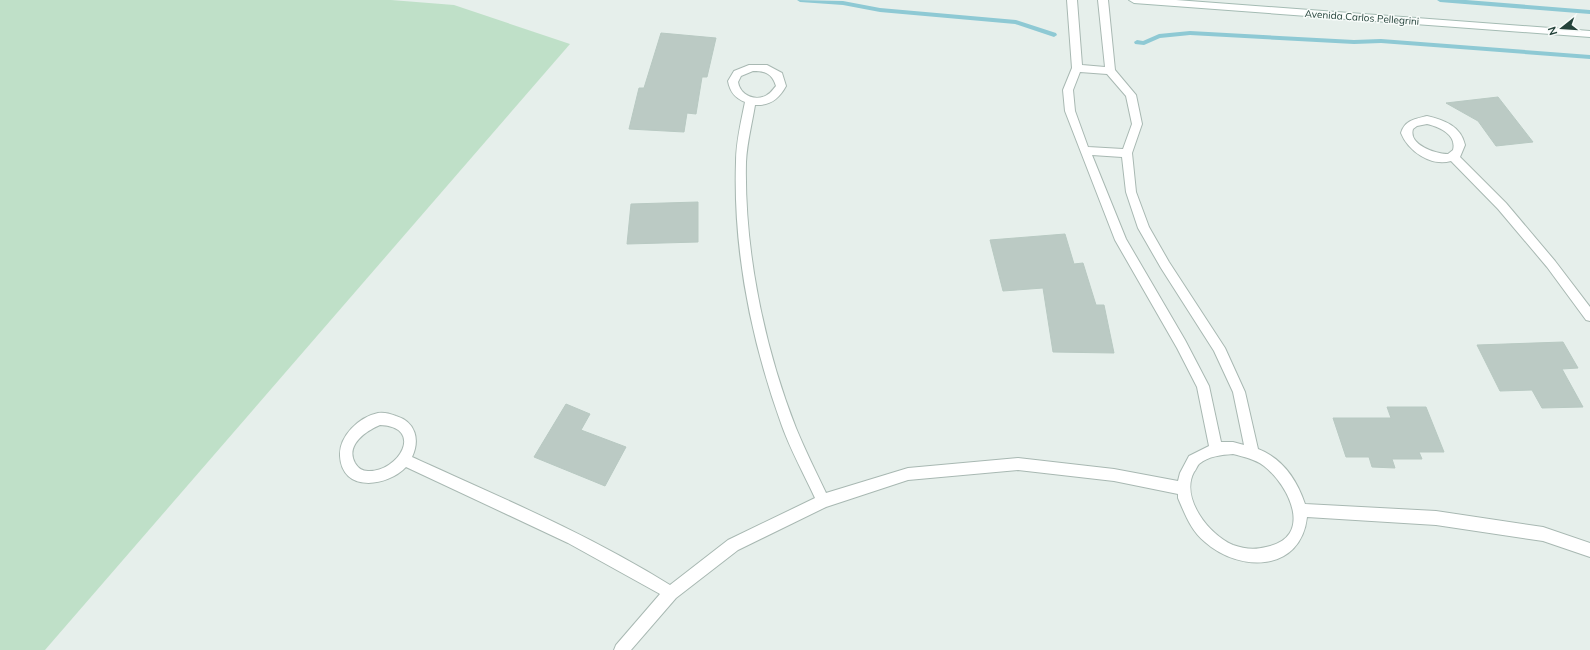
<svg xmlns="http://www.w3.org/2000/svg" width="1590" height="650" font-family="Mulish,sans-serif">
	<style>
		.green { fill: #bfe0c8 }
		.lines { fill: none; stroke-linecap: round; stroke-linejoin: round }
		.stream { fill: #8ec9d4; fill-rule: evenodd }
		.building { fill: #bbcac4; stroke: #b8c9c2 }
		.street-casing { stroke: #a8b8b2; stroke-width: 2 }
		.secondary-casing { stroke: #a4bbb3; stroke-width: 2 }
		.street { fill: #fff; fill-rule: evenodd }
		.secondary { fill: #fff; fill-rule: evenodd }
		.labels { text-anchor: middle; stroke-width: 3; stroke-linejoin: round; paint-order: stroke }
		.far-street-label { font-size: 10px; fill: #24423a; stroke: #f7fbf9 }
	</style>
	<rect width="100%" height="100%" fill="#e6efeb"/>
	<path class="green" d="M 0,0 L 391,0 L 454,5 L 570,44 L 45,650 L 0,650 Z"/>
	<g class="lines">
		<path class="stream" d="M 797,0 L 843,1 L 880,8 L 1016,20 L 1056,33 L 1057,35 L 1054,37 L 1015,24 L 880,12 L 843,5 L 800,2 Z
			M 1437,0 L 1466,0 L 1590,10 L 1590,14 L 1440,2 Z
			M 1190,31 L 1354,40 L 1381,39 L 1590,55 L 1590,59 L 1381,43 L 1354,44 L 1190,35 L 1160,38 L 1144,45 L 1135,44 L 1134,42 L 1137,40 L 1143,41 L 1159,34 Z"/>
	</g>
	<path class="building" d="M 661,33 L 716,38 L 707,77 L 702,77 L 696,114 L 687,113 L 684,132 L 629,129 L 639,88 L 644,88 Z
		M 1498,97 L 1533,142 L 1496,146 L 1478,121 L 1446,103 Z
		M 698,202 L 698,242 L 627,244 L 631,204 Z
		M 1065,234 L 1074,264 L 1083,263 L 1096,305 L 1104,305 L 1114,353 L 1053,352 L 1043,288 L 1003,291 L 990,240 Z
		M 1563,342 L 1578,368 L 1562,369 L 1583,407 L 1542,408 L 1532,390 L 1500,391 L 1477,345 Z
		M 566,404 L 590,414 L 581,430 L 626,447 L 605,486 L 534,457 Z
		M 1387,407 L 1426,407 L 1444,452 L 1419,452 L 1422,459 L 1392,459 L 1395,468 L 1372,467 L 1369,457 L 1346,457 L 1333,418 L 1391,418 Z"/>
	<g class="lines">
		<defs>
			<path id="street" d="M 1067,0 L 1077,0 L 1082,65 L 1105,67 L 1098,0 L 1108,0 L 1115,70 L 1136,95 L 1142,124 L 1132,153 L 1136,192 L 1149,227 L 1169,262 L 1225,348 L 1245,392 L 1258,449 C 1282,458 1297,480 1305,504 L 1436,511 L 1543,527 L 1590,543 L 1590,557 L 1543,541 L 1436,525 L 1307,517 C 1301,572 1240,573 1205,542 C 1191,531 1185,514 1178,498 L 1178,494 L 1114,481 L 1018,470 L 908,480 L 826,507 L 738,550 L 676,598 L 631,650 L 614,650 L 616,645 L 660,594 L 568,543 L 406,467 C 387,487 342,493 340,456 C 339,436 359,417 378,413 C 384,412 391,414 396,416 C 416,422 420,440 412,457 C 500,497 588,534 670,585 L 728,540 L 815,498 C 804,474 791,451 782,426 C 752,343 733,251 736,162 C 736,142 741,122 745,102 C 735,98 730,92 728,81 L 734,71 L 749,65 L 767,65 L 782,73 L 786,86 C 779,99 770,106 755,105 C 752,124 747,142 746,162 C 744,249 764,347 796,428 C 805,450 816,472 826,493 L 908,468 L 1018,458 L 1114,469 L 1178,481 L 1180,473 L 1189,456 L 1209,446 L 1197,387 L 1177,348 L 1115,240 L 1065,111 L 1063,90 L 1072,68 ZM 753,71 C 765,71 772,73 776,86 C 773,89 771,93 767,95 C 755,102 740,95 738,82 L 741,76 ZM 1080,72 L 1107,74 L 1126,96 L 1132,124 L 1123,149 L 1088,147 L 1075,111 L 1073,90 ZM 1092,155 L 1122,157 L 1126,192 L 1138,228 L 1161,268 L 1214,351 L 1233,392 L 1244,445 L 1233,442 L 1221,442 L 1209,386 L 1185,340 L 1126,239 ZM 380,425 C 425,427 399,472 368,471 C 362,471 358,468 355,463 C 345,445 366,431 380,425 ZM 1233,454 C 1244,457 1255,459 1264,466 C 1290,486 1314,538 1266,547 C 1255,550 1244,549 1233,545 C 1209,535 1180,498 1194,472 C 1196,470 1197,466 1199,464 C 1209,456 1221,455 1233,454 Z
				M 1427,116 C 1444,120 1461,126 1465,145 L 1460,157 L 1506,203 L 1555,261 L 1590,307 L 1590,321 L 1586,320 L 1547,267 L 1498,209 L 1451,161 C 1431,167 1408,151 1401,133 C 1405,120 1415,119 1427,116 ZM 1427,124 C 1440,127 1457,135 1453,150 L 1448,154 C 1436,154 1408,145 1413,129 L 1417,126 Z"/>
			<path id="secondary" d="M 1129,0 L 1176,0 L 1590,31 L 1590,37 L 1134,3 Z"/>
		</defs>
		<use href="#street" class="street-casing"/>
		<use href="#secondary" class="secondary-casing"/>
		<use href="#street" class="street"/>
		<use href="#secondary" class="secondary"/>
	</g>
	<g class="labels">
		<g class="far-street-label">
			<text transform="translate(1362 17) rotate(4)" y="4">Avenida Carlos Pellegrini</text>
		</g>
	</g>
	<g transform="translate(1562 28) rotate(253)" stroke="#f7fbf9" stroke-width="3" paint-order="stroke">
	<path d="M0-3L7 15L0 10L-7 15Z" fill="#24423a"/>
	<text y="-6" font-size="11" font-weight="bold" text-anchor="middle" fill="#24423a">N</text>
	</g>
</svg>
